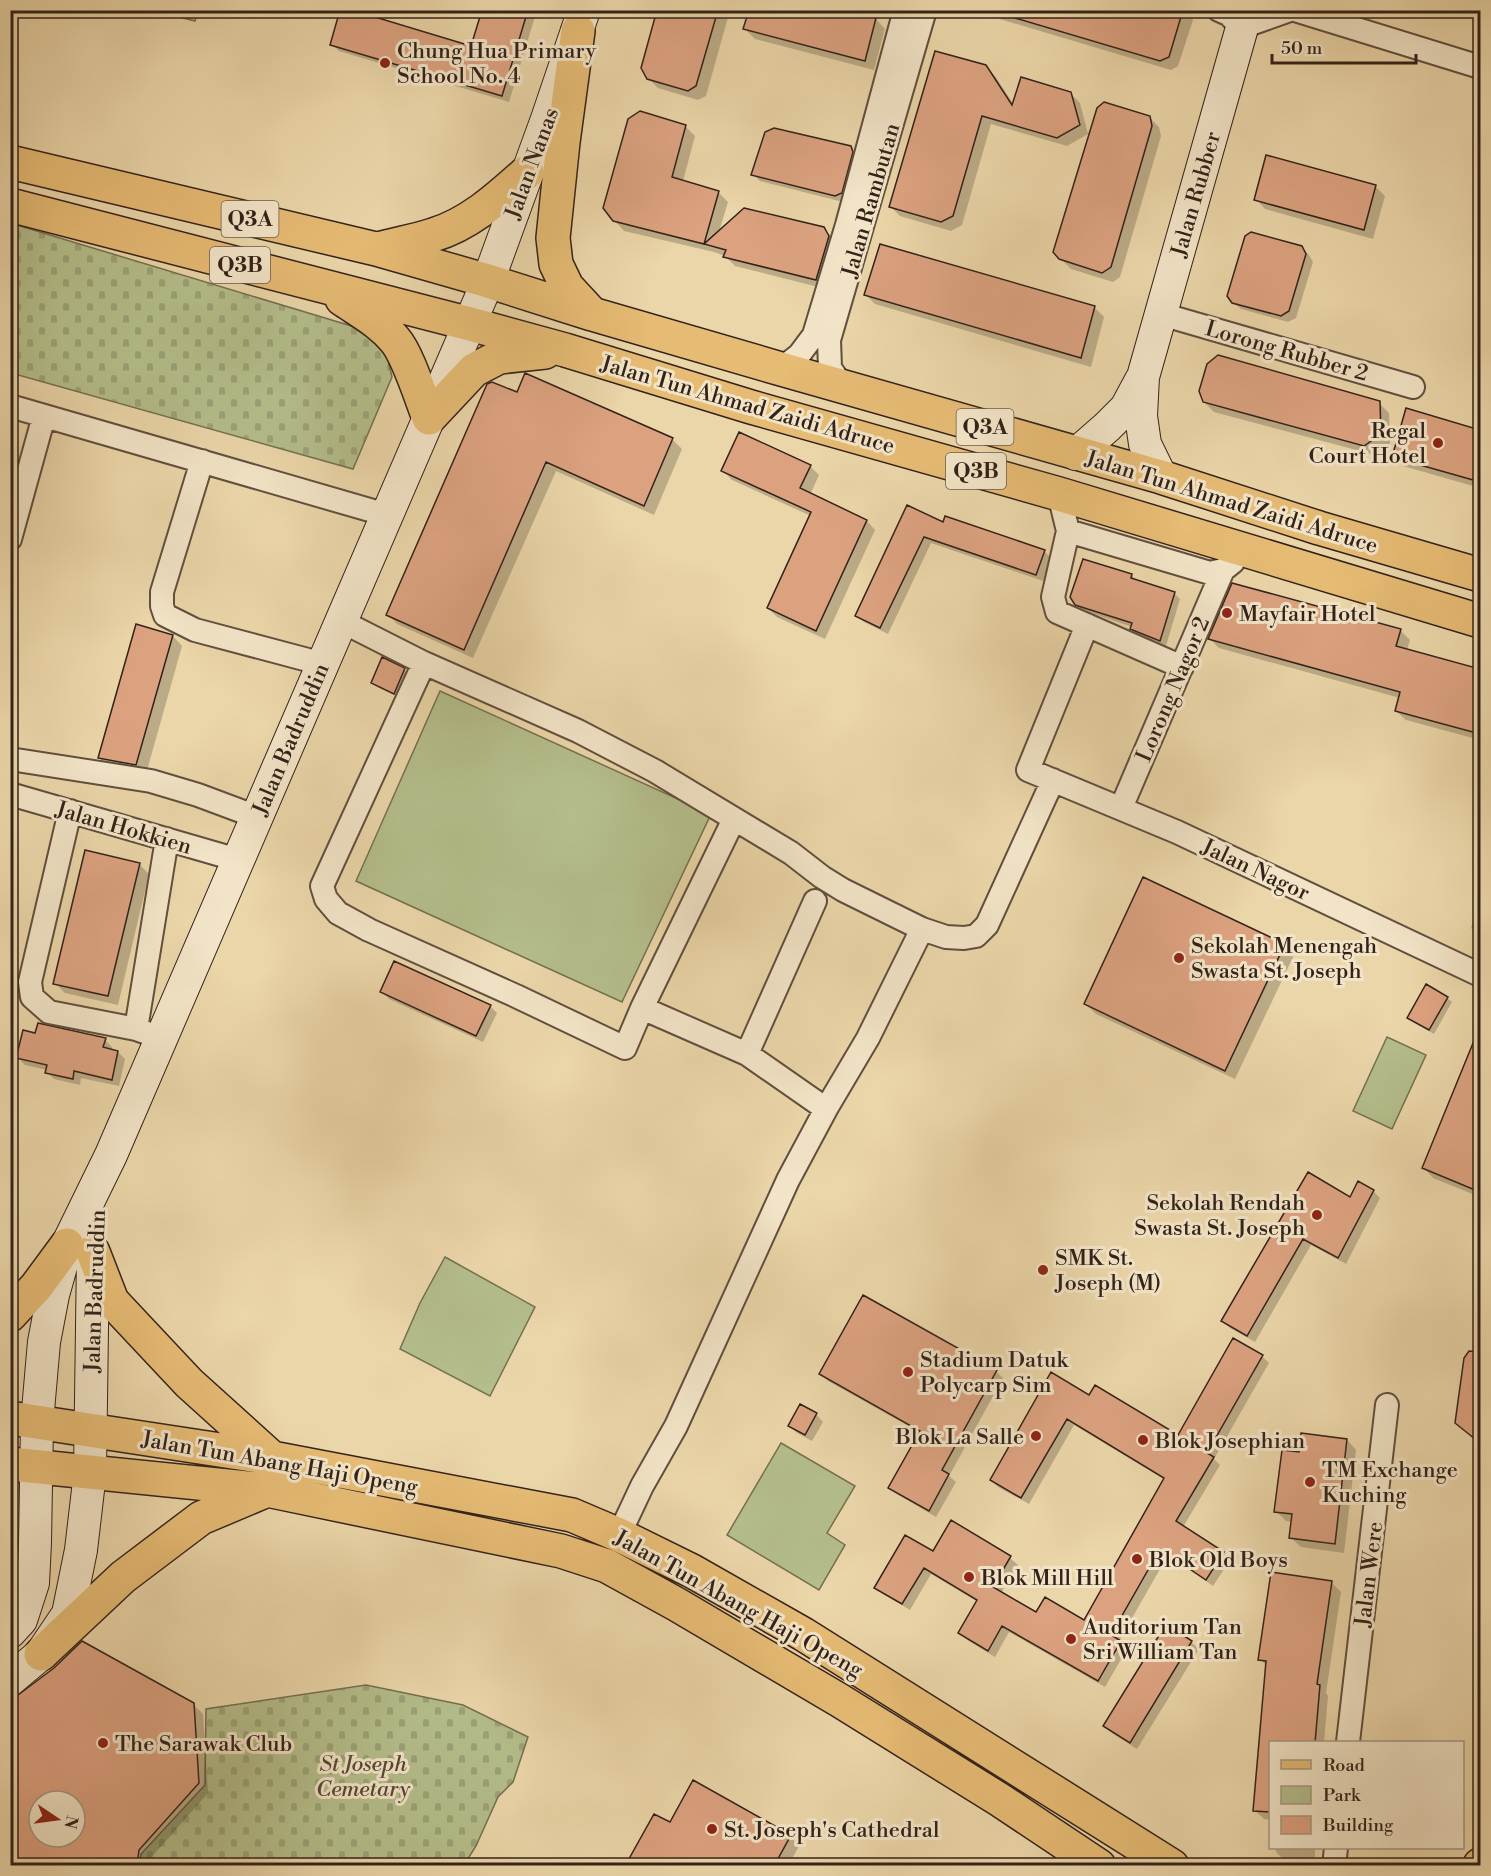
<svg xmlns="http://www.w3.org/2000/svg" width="1491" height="1876" font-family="'Libre Bodoni',serif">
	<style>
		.green { fill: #b4be8b; stroke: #747052; stroke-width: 1.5 }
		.cemetery { fill: url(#cemetery-stones); stroke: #747052; stroke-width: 1.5 }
		.shadow { fill: #0003; fill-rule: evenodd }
		.building { fill: #dca280; stroke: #33221a; stroke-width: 1.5; fill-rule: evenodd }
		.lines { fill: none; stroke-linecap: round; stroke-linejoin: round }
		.minor-casing { stroke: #614f3e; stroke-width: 26 }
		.secondary-casing { stroke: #33221a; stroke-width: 34 }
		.primary-casing { stroke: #33221a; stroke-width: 36 }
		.minor { stroke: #f2e4c7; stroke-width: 22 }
		.secondary { stroke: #f2e4c7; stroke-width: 32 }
		.primary { stroke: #e6bb74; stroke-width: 33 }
		.poi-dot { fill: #8f2418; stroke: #f2e4c7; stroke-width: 2 }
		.labels { text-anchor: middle; stroke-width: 6; stroke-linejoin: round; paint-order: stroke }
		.shield { fill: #f2e4c7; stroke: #6c5c4e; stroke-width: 1.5 }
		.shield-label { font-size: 21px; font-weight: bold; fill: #33221a }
		.poi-label { font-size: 22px; fill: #33221a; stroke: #f2e4c7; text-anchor: start }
		.street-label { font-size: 22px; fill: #33221a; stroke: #f2e4c7 }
		.park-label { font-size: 22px; font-style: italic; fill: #534936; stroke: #f2e4c7 }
	</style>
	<defs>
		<pattern id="cemetery-stones" width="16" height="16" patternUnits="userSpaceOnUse" patternTransform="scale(1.5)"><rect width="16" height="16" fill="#b4be8b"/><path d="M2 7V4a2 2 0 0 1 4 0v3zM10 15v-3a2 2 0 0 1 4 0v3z" fill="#9ba377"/></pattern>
	</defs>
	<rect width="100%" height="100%" fill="#ebd6a9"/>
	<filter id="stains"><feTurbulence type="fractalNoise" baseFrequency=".00333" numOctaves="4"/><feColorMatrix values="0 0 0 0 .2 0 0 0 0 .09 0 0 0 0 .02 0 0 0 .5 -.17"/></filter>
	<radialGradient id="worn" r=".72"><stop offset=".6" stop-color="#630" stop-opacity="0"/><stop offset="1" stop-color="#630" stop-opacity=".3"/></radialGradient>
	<path class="green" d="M 156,11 L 198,10 L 198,11 L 195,21 Z
		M 440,691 L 711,814 L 622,1002 L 356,881 Z
		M 1387,1037 L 1426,1055 L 1392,1129 L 1353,1111 Z
		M 445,1257 L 535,1307 L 490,1396 L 400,1349 L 420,1303 Z
		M 781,1443 L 855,1486 L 827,1533 L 845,1545 L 819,1590 L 727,1535 Z"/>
	<path class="cemetery" d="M 10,223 L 368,331 L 386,351 L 392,377 L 353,469 L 11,373 Z
		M 366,1685 L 463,1705 L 528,1737 L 513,1782 L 498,1797 L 476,1846 L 464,1865 L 139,1865 L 141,1854 L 205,1785 L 206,1709 Z"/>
	<path class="shadow" d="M 342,10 L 386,10 L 383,21 L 472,48 L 483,10 L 537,10 L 509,102 L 339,51 L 332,44 Z
		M 659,10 L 730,10 L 706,96 L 698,100 L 658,88 L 648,78 Z
		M 980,10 L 1185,10 L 1193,20 L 1178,66 L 1171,70 L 983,14 Z
		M 1478,10 L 1480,10 L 1480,28 L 1474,22 Z
		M 876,19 L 885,29 L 874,70 L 755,39 L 745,29 Z
		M 986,67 L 995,76 L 1014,105 L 1070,93 L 1080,103 L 1088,134 L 1067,146 L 991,124 L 962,225 L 951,231 L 900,216 L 891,207 Z
		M 1149,117 L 1159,127 L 1161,136 L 1120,277 L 1113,282 L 1071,269 L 1060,258 Z
		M 685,126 L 695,136 L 683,181 L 718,192 L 728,202 L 719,232 L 823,228 L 833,238 L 826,289 L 735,266 L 725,256 L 714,252 L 624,231 L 614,220 Z
		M 850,148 L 858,155 L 843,202 L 760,181 L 753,174 Z
		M 1375,186 L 1385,196 L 1373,239 L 1265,209 L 1256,199 Z
		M 1301,247 L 1309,255 L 1313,262 L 1296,318 L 1288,322 L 1241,309 L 1233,302 Z
		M 865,294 L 1094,307 L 1104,317 L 1091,367 L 875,304 Z
		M 517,394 L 672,439 L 682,449 L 654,515 L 556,471 L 473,658 L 397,624 L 388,614 Z
		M 1204,402 L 1379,403 L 1389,413 L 1390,444 L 1375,455 L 1214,412 Z
		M 1407,410 L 1480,431 L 1480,488 L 1403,466 L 1394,457 Z
		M 810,466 L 819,475 L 810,495 L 867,521 L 875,530 L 825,639 L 777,617 L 768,608 L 811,516 L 732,480 L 723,471 Z
		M 908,507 L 944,524 L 1044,551 L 1051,558 L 1043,581 L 931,543 L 888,634 L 864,622 L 856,615 Z
		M 1131,575 L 1137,581 L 1174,593 L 1180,599 L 1166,646 L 1138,635 L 1131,629 L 1132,627 L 1083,610 L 1076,604 Z
		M 137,626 L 173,636 L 182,646 L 146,774 L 109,768 L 99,758 Z
		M 1400,630 L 1410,640 L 1407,650 L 1480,671 L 1480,740 L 1406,720 L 1396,711 L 1400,698 L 1219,648 L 1210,639 Z
		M 404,670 L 409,674 L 399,697 L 377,687 L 373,683 Z
		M 139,864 L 149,874 L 118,1005 L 65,993 L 55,983 Z
		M 1480,900 L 1480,936 L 1471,928 Z
		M 1284,945 L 1294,955 L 1235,1079 L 1096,1014 L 1086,1004 Z
		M 382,992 L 490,1006 L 497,1013 L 483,1042 L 389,999 Z
		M 1447,998 L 1452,1002 L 1434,1034 L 1413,1022 L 1409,1017 Z
		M 1479,1033 L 1480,1034 L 1480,1197 L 1433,1178 L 1424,1168 Z
		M 36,1035 L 105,1040 L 112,1047 L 111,1051 L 118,1052 L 125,1059 L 119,1086 L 81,1078 L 80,1085 L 54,1079 L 47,1072 L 47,1070 L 25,1065 L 18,1058 Z
		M 1308,1174 L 1351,1199 L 1373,1191 L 1380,1198 L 1346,1264 L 1311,1245 L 1255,1342 L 1230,1328 L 1223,1321 Z
		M 1470,1353 L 1480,1353 L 1480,1443 L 1464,1430 Z
		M 1262,1356 L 1269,1363 L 1214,1459 L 1220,1465 L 1183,1527 L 1223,1553 L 1230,1560 L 1213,1586 L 1168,1555 L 1119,1641 L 1127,1649 L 1105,1687 L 1009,1632 L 995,1657 L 967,1640 L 960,1633 L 978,1602 L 931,1574 L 910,1610 L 883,1594 L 876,1587 L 933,1553 L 951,1522 L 1010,1558 L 1018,1565 L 1001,1593 L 1037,1614 L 1085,1622 L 1165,1480 L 1074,1425 L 1029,1504 L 998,1487 L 991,1480 L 1090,1397 L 1179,1437 Z
		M 996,1371 L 1003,1378 L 949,1476 L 956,1482 L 936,1517 L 897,1494 L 890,1487 L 921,1433 L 828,1381 L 821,1374 Z
		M 816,1414 L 823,1422 L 812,1441 L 797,1433 L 789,1426 Z
		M 1347,1440 L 1356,1450 L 1344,1553 L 1301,1547 L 1291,1538 L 1293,1522 L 1286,1521 L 1276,1511 L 1300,1454 Z
		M 1331,1582 L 1341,1592 L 1326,1693 L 1328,1696 L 1324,1742 L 1270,1742 L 1270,1820 L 1264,1819 L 1254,1810 L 1267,1666 L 1260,1659 Z
		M 1191,1642 L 1199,1649 L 1137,1749 L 1112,1733 L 1105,1726 Z
		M 22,1695 L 193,1704 L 203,1714 L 208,1793 L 149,1860 L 148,1866 L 10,1866 ZM 39,1801 L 75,1801 L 75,1837 L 39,1837 Z
		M 670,1824 L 790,1836 L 799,1846 L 788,1866 L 627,1866 Z
		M 1276,1848 L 1315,1848 L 1315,1863 L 1286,1862 L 1276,1852 Z"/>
	<path class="building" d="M 340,10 L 377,10 L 375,17 L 471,46 L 482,10 L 528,10 L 502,96 L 330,45 Z
		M 657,10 L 718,10 L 696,86 L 688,91 L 647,79 L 641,68 Z
		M 749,10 L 850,10 L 876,18 L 865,61 L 743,29 Z
		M 1005,10 L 1183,10 L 1169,57 L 1160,61 L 1005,15 Z
		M 935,51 L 986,65 L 1012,105 L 1021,77 L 1071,92 L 1080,125 L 1057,138 L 982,116 L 953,216 L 941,222 L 889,207 Z
		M 1104,102 L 1150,116 L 1152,126 L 1111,267 L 1102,273 L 1059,259 L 1053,252 L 1097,108 Z
		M 640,111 L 686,125 L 672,177 L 719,191 L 704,244 L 613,221 L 603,208 L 628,119 Z
		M 774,128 L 851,146 L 853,152 L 842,193 L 835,196 L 751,175 L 765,132 Z
		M 1266,155 L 1376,185 L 1364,230 L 1254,200 Z
		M 744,208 L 824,227 L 829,236 L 816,280 L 723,257 L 726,250 L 704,244 Z
		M 1251,232 L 1302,246 L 1306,254 L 1289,311 L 1281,316 L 1232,303 L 1227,296 L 1245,236 Z
		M 880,244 L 1095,306 L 1081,358 L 864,295 Z
		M 1218,355 L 1380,401 L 1381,434 L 1364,446 L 1203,402 L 1199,391 L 1207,364 Z
		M 525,373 L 673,438 L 644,506 L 546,462 L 464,650 L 386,615 L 487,384 L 492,382 L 517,392 Z
		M 1406,408 L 1480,430 L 1480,482 L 1392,457 Z
		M 739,432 L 811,465 L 800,488 L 867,520 L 816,631 L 767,608 L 811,512 L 721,471 Z
		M 907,505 L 943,522 L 945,516 L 1045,550 L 1036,575 L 924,537 L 880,628 L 855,616 Z
		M 1083,559 L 1132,574 L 1131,578 L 1175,592 L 1160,641 L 1130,629 L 1132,623 L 1075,605 L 1070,597 Z
		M 1232,583 L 1401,629 L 1396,646 L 1480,669 L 1480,734 L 1395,711 L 1400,692 L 1208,639 Z
		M 136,624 L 173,635 L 136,765 L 98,758 Z
		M 382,657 L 405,668 L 394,694 L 371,683 Z
		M 85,850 L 140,863 L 108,996 L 53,984 Z
		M 1143,877 L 1285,944 L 1225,1071 L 1084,1004 Z
		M 394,961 L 491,1005 L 476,1036 L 380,992 Z
		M 1426,984 L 1448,997 L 1429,1030 L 1407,1018 Z
		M 38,1023 L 106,1038 L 103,1047 L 118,1051 L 112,1080 L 74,1071 L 73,1079 L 45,1073 L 47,1065 L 16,1058 L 23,1030 L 35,1033 Z
		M 1480,1026 L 1480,1176 L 1475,1190 L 1422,1168 Z
		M 1308,1172 L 1350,1197 L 1358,1181 L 1374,1190 L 1338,1258 L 1303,1239 L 1247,1336 L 1221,1321 Z
		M 863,1295 L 997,1370 L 942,1470 L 949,1474 L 929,1511 L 888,1488 L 920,1431 L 819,1374 Z
		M 1233,1338 L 1263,1355 L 1207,1453 L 1214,1457 L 1176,1521 L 1224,1552 L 1206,1580 L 1160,1549 L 1111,1635 L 1121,1641 L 1098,1681 L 1002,1626 L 988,1651 L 958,1633 L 977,1600 L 924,1568 L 902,1604 L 874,1588 L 905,1535 L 933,1551 L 951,1520 L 1011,1556 L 993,1587 L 1036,1612 L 1045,1597 L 1084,1620 L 1164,1478 L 1067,1419 L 1021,1498 L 990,1480 L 1051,1372 L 1089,1395 L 1095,1385 L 1178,1435 Z
		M 1469,1351 L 1480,1352 L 1480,1443 L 1455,1423 L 1464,1358 Z
		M 800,1404 L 817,1413 L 805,1435 L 788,1426 Z
		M 1301,1433 L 1347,1439 L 1335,1544 L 1289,1538 L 1292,1514 L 1274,1512 L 1282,1450 L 1299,1452 Z
		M 1271,1572 L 1332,1581 L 1317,1684 L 1320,1685 L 1315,1743 L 1270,1743 L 1270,1812 L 1253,1811 L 1266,1661 L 1258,1660 Z
		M 1166,1624 L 1192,1641 L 1130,1743 L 1103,1726 Z
		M 82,1641 L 194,1703 L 199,1783 L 139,1850 L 137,1866 L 10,1866 L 10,1701 L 54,1668 ZM 39,1801 L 75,1801 L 75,1837 L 39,1837 Z
		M 693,1780 L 791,1835 L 774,1866 L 625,1866 L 654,1814 L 670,1822 Z"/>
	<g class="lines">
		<defs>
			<path id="minor" d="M 1219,10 L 1228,14 L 1242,27 L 1290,10
				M 1295,10 L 1480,67
				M 1161,314 L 1413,387
				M 781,369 L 799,355 L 814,335 L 847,225 L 905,10
				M 843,387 L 830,368 L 829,340 L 925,10
				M 10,406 L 387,515
				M 202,461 L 162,592 L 162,606 L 165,615 L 195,630 L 323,664
				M 1059,494 L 1068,531 L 1210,573 L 1223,570 L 1233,562
				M 1068,531 L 1053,597 L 1057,612 L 1182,667
				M 10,539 L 44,416
				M 341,621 L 424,663 L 578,731 L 655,771 L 791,853 L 822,877 L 843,890 L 922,929 L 946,937 L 964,938 L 976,936 L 987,925 L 1053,780
				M 1087,625 L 1028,770 L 1177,832 L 1480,975
				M 424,663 L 322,886 L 326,899 L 338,913 L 369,930 L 516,996 L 625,1048 L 642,1008 L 734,819
				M 10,759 L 151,781 L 198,795 L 257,817
				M 10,794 L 238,860
				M 1121,808 L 1223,570
				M 70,811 L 30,982 L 32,997 L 49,1012 L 136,1029 L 161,1038
				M 642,1008 L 747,1054 L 826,1109
				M 136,1029 L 167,839
				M 747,1054 L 815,901
				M 619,1535 L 642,1486 L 676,1426 L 788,1180 L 826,1109 L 868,1038 L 922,929
				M 1348,1742 L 1387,1405
				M 1334,1866 L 1336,1848"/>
			<path id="secondary" d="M 1076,454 L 1107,427 L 1126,408 L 1141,380
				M 1161,477 L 1145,444 L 1141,416 L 1143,377 L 1247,10
				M 10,1632 L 21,1620 L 33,1583 L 35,1543 L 37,1422 L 44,1342 L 53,1295 L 67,1245 L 111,1155 L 488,281 L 547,119 L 584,10
				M 10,1680 L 41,1654 L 68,1614 L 81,1550 L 90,1473 L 93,1255"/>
			<path id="primary" d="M 578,31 L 563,142 L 553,238 L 556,264 L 567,287 L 592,314
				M 10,162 L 376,249 L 488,281 L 592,314 L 781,369 L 1161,477 L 1319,528 L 1480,575
				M 10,205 L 470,324 L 565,350 L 751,407 L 1059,494 L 1480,621
				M 378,249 C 396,244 415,241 433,235 C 470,224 499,197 527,172
				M 342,299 C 361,312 380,322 395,340 C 408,355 421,398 429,418 L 474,370 L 499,357 L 545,352
				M 93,1252 L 112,1301 L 189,1383 L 272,1458
				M 10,1315 L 36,1287 L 67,1245
				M 10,1418 L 272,1458 L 572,1515 L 619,1535 L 692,1571 L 803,1634 L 1172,1866
				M 10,1464 L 267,1490 L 561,1551 L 607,1566 L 676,1604 L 839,1700 L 1000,1800 L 1099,1866
				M 41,1654 L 123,1577 L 201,1518 L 265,1491
				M 1480,1866 L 1480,1865"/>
		</defs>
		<use href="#minor" class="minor-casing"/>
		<use href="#secondary" class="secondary-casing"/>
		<use href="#primary" class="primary-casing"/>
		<use href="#minor" class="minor"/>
		<use href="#secondary" class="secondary"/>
		<use href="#primary" class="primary"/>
	</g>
	<g class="poi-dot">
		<circle cx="385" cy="63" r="6"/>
		<circle cx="1438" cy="443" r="6"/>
		<circle cx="1227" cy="613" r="6"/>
		<circle cx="1179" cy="958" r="6"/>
		<circle cx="1317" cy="1215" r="6"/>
		<circle cx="1043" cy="1270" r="6"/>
		<circle cx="908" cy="1372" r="6"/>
		<circle cx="1036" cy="1436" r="6"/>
		<circle cx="1143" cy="1440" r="6"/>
		<circle cx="1310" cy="1482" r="6"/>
		<circle cx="1137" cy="1559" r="6"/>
		<circle cx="969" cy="1577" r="6"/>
		<circle cx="1071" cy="1639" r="6"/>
		<circle cx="103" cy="1743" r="6"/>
		<circle cx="712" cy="1829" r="6"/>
	</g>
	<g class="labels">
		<g class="shield">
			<rect x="221.5" y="201" width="57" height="36" rx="4.5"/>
			<rect x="210" y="247" width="60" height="36" rx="4.5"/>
			<rect x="956.5" y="409" width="57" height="36" rx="4.5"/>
			<rect x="946" y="453" width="60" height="36" rx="4.5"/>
		</g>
		<g class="shield-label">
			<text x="250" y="226">Q3A</text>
			<text x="240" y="272">Q3B</text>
			<text x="985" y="434">Q3A</text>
			<text x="976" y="478">Q3B</text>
		</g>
		<g class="poi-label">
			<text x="397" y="58">Chung Hua Primary<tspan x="397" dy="25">School No. 4</tspan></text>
			<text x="1426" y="438" text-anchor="end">Regal<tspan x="1426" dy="25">Court Hotel</tspan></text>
			<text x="1239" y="621">Mayfair Hotel</text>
			<text x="1191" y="953">Sekolah Menengah<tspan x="1191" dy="25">Swasta St. Joseph</tspan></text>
			<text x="1305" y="1210" text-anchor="end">Sekolah Rendah<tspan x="1305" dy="25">Swasta St. Joseph</tspan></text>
			<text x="1055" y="1265">SMK St.<tspan x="1055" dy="25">Joseph (M)</tspan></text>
			<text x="920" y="1367">Stadium Datuk<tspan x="920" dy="25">Polycarp Sim</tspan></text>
			<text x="1024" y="1444" text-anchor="end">Blok La Salle</text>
			<text x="1155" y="1448">Blok Josephian</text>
			<text x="1322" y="1477">TM Exchange<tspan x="1322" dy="25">Kuching</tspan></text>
			<text x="1149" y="1567">Blok Old Boys</text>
			<text x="981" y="1585">Blok Mill Hill</text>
			<text x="1083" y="1634">Auditorium Tan<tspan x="1083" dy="25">Sri William Tan</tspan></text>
			<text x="115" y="1751">The Sarawak Club</text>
			<text x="724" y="1837">St. Joseph's Cathedral</text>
		</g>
		<g class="street-label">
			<text transform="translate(531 163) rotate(-70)" y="8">Jalan Nanas</text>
			<text transform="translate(1195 194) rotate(-74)" y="8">Jalan Rubber</text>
			<text transform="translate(870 200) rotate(-74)" y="8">Jalan Rambutan</text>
			<text transform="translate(1287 350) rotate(16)" y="8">Lorong Rubber 2</text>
			<text transform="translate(748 404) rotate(16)" y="8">Jalan Tun Ahmad Zaidi Adruce</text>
			<text transform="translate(1232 501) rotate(17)" y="8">Jalan Tun Ahmad Zaidi Adruce</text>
			<text transform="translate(1172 689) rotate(-67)" y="8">Lorong Nagor 2</text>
			<text transform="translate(290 739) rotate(-67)" y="8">Jalan Badruddin</text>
			<text transform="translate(124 827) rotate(16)" y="8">Jalan Hokkien</text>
			<text transform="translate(1256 869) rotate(25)" y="8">Jalan Nagor</text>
			<text transform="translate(94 1291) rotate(-88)" y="8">Jalan Badruddin</text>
			<text transform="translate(280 1462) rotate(10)" y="8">Jalan Tun Abang Haji Openg</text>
			<text transform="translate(1368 1574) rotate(-83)" y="8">Jalan Were</text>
			<text transform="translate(739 1603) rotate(29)" y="8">Jalan Tun Abang Haji Openg</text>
		</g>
		<g class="park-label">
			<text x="363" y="1771">St Joseph<tspan x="363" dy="25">Cemetary</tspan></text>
		</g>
	</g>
	<rect width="1491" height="1876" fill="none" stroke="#ebd6a9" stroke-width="36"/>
	<rect x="12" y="12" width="1467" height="1852" fill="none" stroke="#33221a" stroke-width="3"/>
	<rect x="18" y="18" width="1455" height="1840" fill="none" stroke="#33221a" stroke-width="1.5"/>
	<rect x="1269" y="1741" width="195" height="108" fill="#f2e4c7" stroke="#a69682" stroke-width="1.5"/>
	<rect x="1281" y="1760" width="30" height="9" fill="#e6bb74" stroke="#a69682" stroke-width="1.5"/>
	<text x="1323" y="1771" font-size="18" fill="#33221a">Road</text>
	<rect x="1281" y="1786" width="30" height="18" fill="#b4be8b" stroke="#a69682" stroke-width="1.5"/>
	<text x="1323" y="1801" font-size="18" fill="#33221a">Park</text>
	<rect x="1281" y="1816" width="30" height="18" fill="#dca280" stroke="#a69682" stroke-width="1.5"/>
	<text x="1323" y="1831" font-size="18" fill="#33221a">Building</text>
	<g transform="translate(57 1819) rotate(103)"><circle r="28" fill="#f2e4c7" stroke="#a69682" stroke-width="1.5"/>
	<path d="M0-4.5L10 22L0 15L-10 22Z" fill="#8f2418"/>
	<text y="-9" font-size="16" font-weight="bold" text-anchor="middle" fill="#33221a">N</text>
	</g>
	<path d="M1272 54v9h144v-9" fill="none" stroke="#33221a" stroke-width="3"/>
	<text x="1281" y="54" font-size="18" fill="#33221a" stroke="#f2e4c7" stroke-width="4.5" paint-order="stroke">50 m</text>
	<rect width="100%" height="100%" filter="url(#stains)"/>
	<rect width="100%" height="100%" fill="url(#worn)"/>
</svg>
